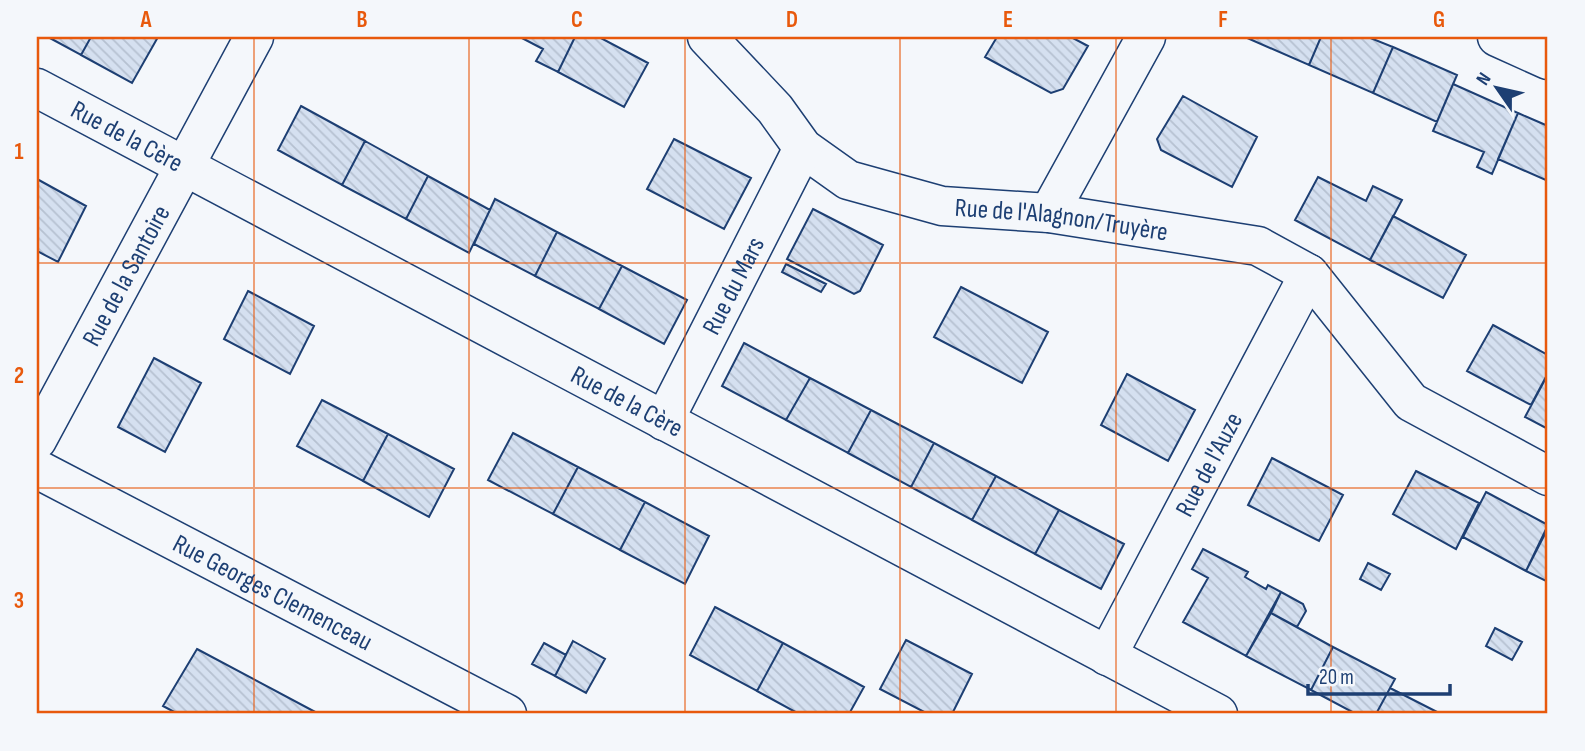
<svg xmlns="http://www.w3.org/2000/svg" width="1585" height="751" font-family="'Sofia Sans Condensed',sans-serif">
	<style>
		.building { fill: url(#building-back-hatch); stroke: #1d3f73; stroke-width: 2 }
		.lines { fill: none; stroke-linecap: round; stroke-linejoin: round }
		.minor-casing { stroke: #1d3f73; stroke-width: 41 }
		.minor { stroke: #f4f7fb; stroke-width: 38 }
		.grid { fill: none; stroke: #e8590c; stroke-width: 2; stroke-opacity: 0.55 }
		.labels { text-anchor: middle; stroke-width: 5; stroke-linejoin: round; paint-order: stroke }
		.street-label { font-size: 26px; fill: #1d3f73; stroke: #f4f7fb }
		.neatline { fill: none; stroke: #e8590c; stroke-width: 2.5 }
		.grid-label { font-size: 23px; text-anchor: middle; font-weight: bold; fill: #e8590c }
	</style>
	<defs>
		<pattern id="building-back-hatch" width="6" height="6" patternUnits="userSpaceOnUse" patternTransform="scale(1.75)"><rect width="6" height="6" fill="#d5e0f0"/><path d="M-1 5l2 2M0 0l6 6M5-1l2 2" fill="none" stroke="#b6c1d1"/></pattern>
	</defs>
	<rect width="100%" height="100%" fill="#f4f7fb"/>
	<path class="building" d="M 48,37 L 91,37 L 81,55 Z
		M 91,37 L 158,37 L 132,83 L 81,55 Z
		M 520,37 L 575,37 L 558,72 L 536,61 L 543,49 Z
		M 575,37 L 599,37 L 648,63 L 624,107 L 558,72 Z
		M 997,37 L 1071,37 L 1088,46 L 1063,89 L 1051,93 L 985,57 Z
		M 1245,37 L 1321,37 L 1309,65 Z
		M 1321,37 L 1368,37 L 1393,47 L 1373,93 L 1309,65 Z
		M 1393,47 L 1457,75 L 1437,122 L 1373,93 Z
		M 1453,84 L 1518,113 L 1492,174 L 1477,167 L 1484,152 L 1433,131 Z
		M 1183,96 L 1257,137 L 1232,187 L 1161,150 L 1157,139 Z
		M 301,106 L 365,141 L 342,185 L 278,150 Z
		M 1518,113 L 1548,126 L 1548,181 L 1498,159 Z
		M 674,139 L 751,178 L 724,229 L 647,189 Z
		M 365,141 L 428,176 L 406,219 L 342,185 Z
		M 428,176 L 490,210 L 469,253 L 406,219 Z
		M 1318,177 L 1366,201 L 1373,186 L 1402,200 L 1370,260 L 1295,220 Z
		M 37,179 L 86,206 L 58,262 L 37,251 Z
		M 495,199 L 557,232 L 535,276 L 474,244 Z
		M 813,209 L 883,245 L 860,291 L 854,294 L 787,259 Z
		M 1393,216 L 1466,255 L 1443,298 L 1370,260 Z
		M 557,232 L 622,266 L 599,309 L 535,276 Z
		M 786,264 L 826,284 L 821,292 L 782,272 Z
		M 622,266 L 687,300 L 664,344 L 599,309 Z
		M 961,287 L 1048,332 L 1022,383 L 934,337 Z
		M 248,291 L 314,326 L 290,374 L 224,339 Z
		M 1493,325 L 1548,355 L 1548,373 L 1531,405 L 1467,371 Z
		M 744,343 L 810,378 L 786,420 L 722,386 Z
		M 154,358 L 201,383 L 165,452 L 118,427 Z
		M 1127,374 L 1195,410 L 1168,461 L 1101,425 Z
		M 1548,374 L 1548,429 L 1525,417 Z
		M 810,378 L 871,410 L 848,453 L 786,420 Z
		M 322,400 L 388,434 L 363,481 L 297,446 Z
		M 871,410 L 934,443 L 911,487 L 848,453 Z
		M 513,433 L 578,467 L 553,514 L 488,480 Z
		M 388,434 L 454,469 L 429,517 L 363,481 Z
		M 934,443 L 996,476 L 972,520 L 911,487 Z
		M 1272,458 L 1343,495 L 1319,541 L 1248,505 Z
		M 578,467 L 645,502 L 620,550 L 553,514 Z
		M 1416,471 L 1479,503 L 1456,549 L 1393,514 Z
		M 996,476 L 1059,510 L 1035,554 L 972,520 Z
		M 1486,492 L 1548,525 L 1526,571 L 1463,537 Z
		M 645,502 L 709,536 L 685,584 L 620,550 Z
		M 1059,510 L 1124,544 L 1101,589 L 1035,554 Z
		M 1548,528 L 1548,582 L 1526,571 Z
		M 1203,549 L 1248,572 L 1245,577 L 1266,589 L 1268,585 L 1281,592 L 1246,656 L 1183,622 L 1208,578 L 1192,569 Z
		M 1368,563 L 1390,574 L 1381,590 L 1360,579 Z
		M 1281,592 L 1303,604 L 1306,611 L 1297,627 L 1271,613 Z
		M 715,607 L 783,643 L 757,691 L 690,655 Z
		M 1271,613 L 1333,647 L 1311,690 L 1246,656 Z
		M 1495,628 L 1522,642 L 1512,660 L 1486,646 Z
		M 906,640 L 972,674 L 952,714 L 928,714 L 880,689 Z
		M 573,641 L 605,659 L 586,693 L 555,676 Z
		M 544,643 L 566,655 L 555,676 L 532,664 Z
		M 783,643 L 864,687 L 849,714 L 799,714 L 757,691 Z
		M 1333,647 L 1395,679 L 1376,714 L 1356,714 L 1311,690 Z
		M 197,649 L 319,714 L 178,714 L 163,706 Z
		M 1390,688 L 1441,714 L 1376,714 Z"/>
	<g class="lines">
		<defs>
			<g id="minor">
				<path id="s1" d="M 707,37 L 775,109 L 803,148 L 848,180 L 942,206 L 1049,213 L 1258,246 L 1309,274 L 1411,402 L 1548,476"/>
				<path d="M 1497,37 L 1548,60"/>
				<path id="s2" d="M 37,88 L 1218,714"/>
				<path d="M 1049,213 L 1146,37"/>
				<path id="s3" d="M 664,421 L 803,148"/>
				<path id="s4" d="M 37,440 L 254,37"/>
				<path id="s5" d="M 37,469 L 507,714"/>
				<path id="s6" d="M 1107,656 L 1309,274"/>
			</g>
		</defs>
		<use href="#minor" class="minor-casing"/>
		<use href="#minor" class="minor"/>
	</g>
	<path class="grid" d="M 254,37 L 254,714M 469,37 L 469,714M 685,37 L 685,714M 900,37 L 900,714M 1116,37 L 1116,714M 1331,37 L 1331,714M 37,263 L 1548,263M 37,488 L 1548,488"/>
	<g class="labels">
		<g class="street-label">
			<text dy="9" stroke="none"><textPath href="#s2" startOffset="102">Rue de la Cère</textPath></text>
			<text dy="9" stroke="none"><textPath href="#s1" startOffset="420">Rue de l'Alagnon/Truyère</textPath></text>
			<text dy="9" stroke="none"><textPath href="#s4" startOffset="187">Rue de la Santoire</textPath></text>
			<text dy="9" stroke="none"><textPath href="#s3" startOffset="152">Rue du Mars</textPath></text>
			<text dy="9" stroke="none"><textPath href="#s2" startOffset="668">Rue de la Cère</textPath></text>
			<text dy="9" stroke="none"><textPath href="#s6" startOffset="217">Rue de l'Auze</textPath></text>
			<text dy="9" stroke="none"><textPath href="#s5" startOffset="266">Rue Georges Clemenceau</textPath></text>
		</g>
	</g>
	<rect width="1585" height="751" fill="none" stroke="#f4f7fb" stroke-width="77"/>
	<g transform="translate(1497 88) rotate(304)" stroke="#f4f7fb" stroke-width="5" paint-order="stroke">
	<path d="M0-5L12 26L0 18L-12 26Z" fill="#1d3f73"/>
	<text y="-10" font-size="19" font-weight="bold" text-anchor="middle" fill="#1d3f73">N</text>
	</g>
	<path d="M1308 684v10h142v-10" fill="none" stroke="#1d3f73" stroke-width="3.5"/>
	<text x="1319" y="684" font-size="21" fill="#1d3f73" stroke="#f4f7fb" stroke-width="5" paint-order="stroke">20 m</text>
	<rect x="38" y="38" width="1508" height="674" class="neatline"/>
	<g class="grid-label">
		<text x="146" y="27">A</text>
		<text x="362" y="27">B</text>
		<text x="577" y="27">C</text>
		<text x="792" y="27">D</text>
		<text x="1008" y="27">E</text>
		<text x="1223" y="27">F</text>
		<text x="1439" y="27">G</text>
		<text x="19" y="159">1</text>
		<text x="19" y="383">2</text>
		<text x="19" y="608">3</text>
	</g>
</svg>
